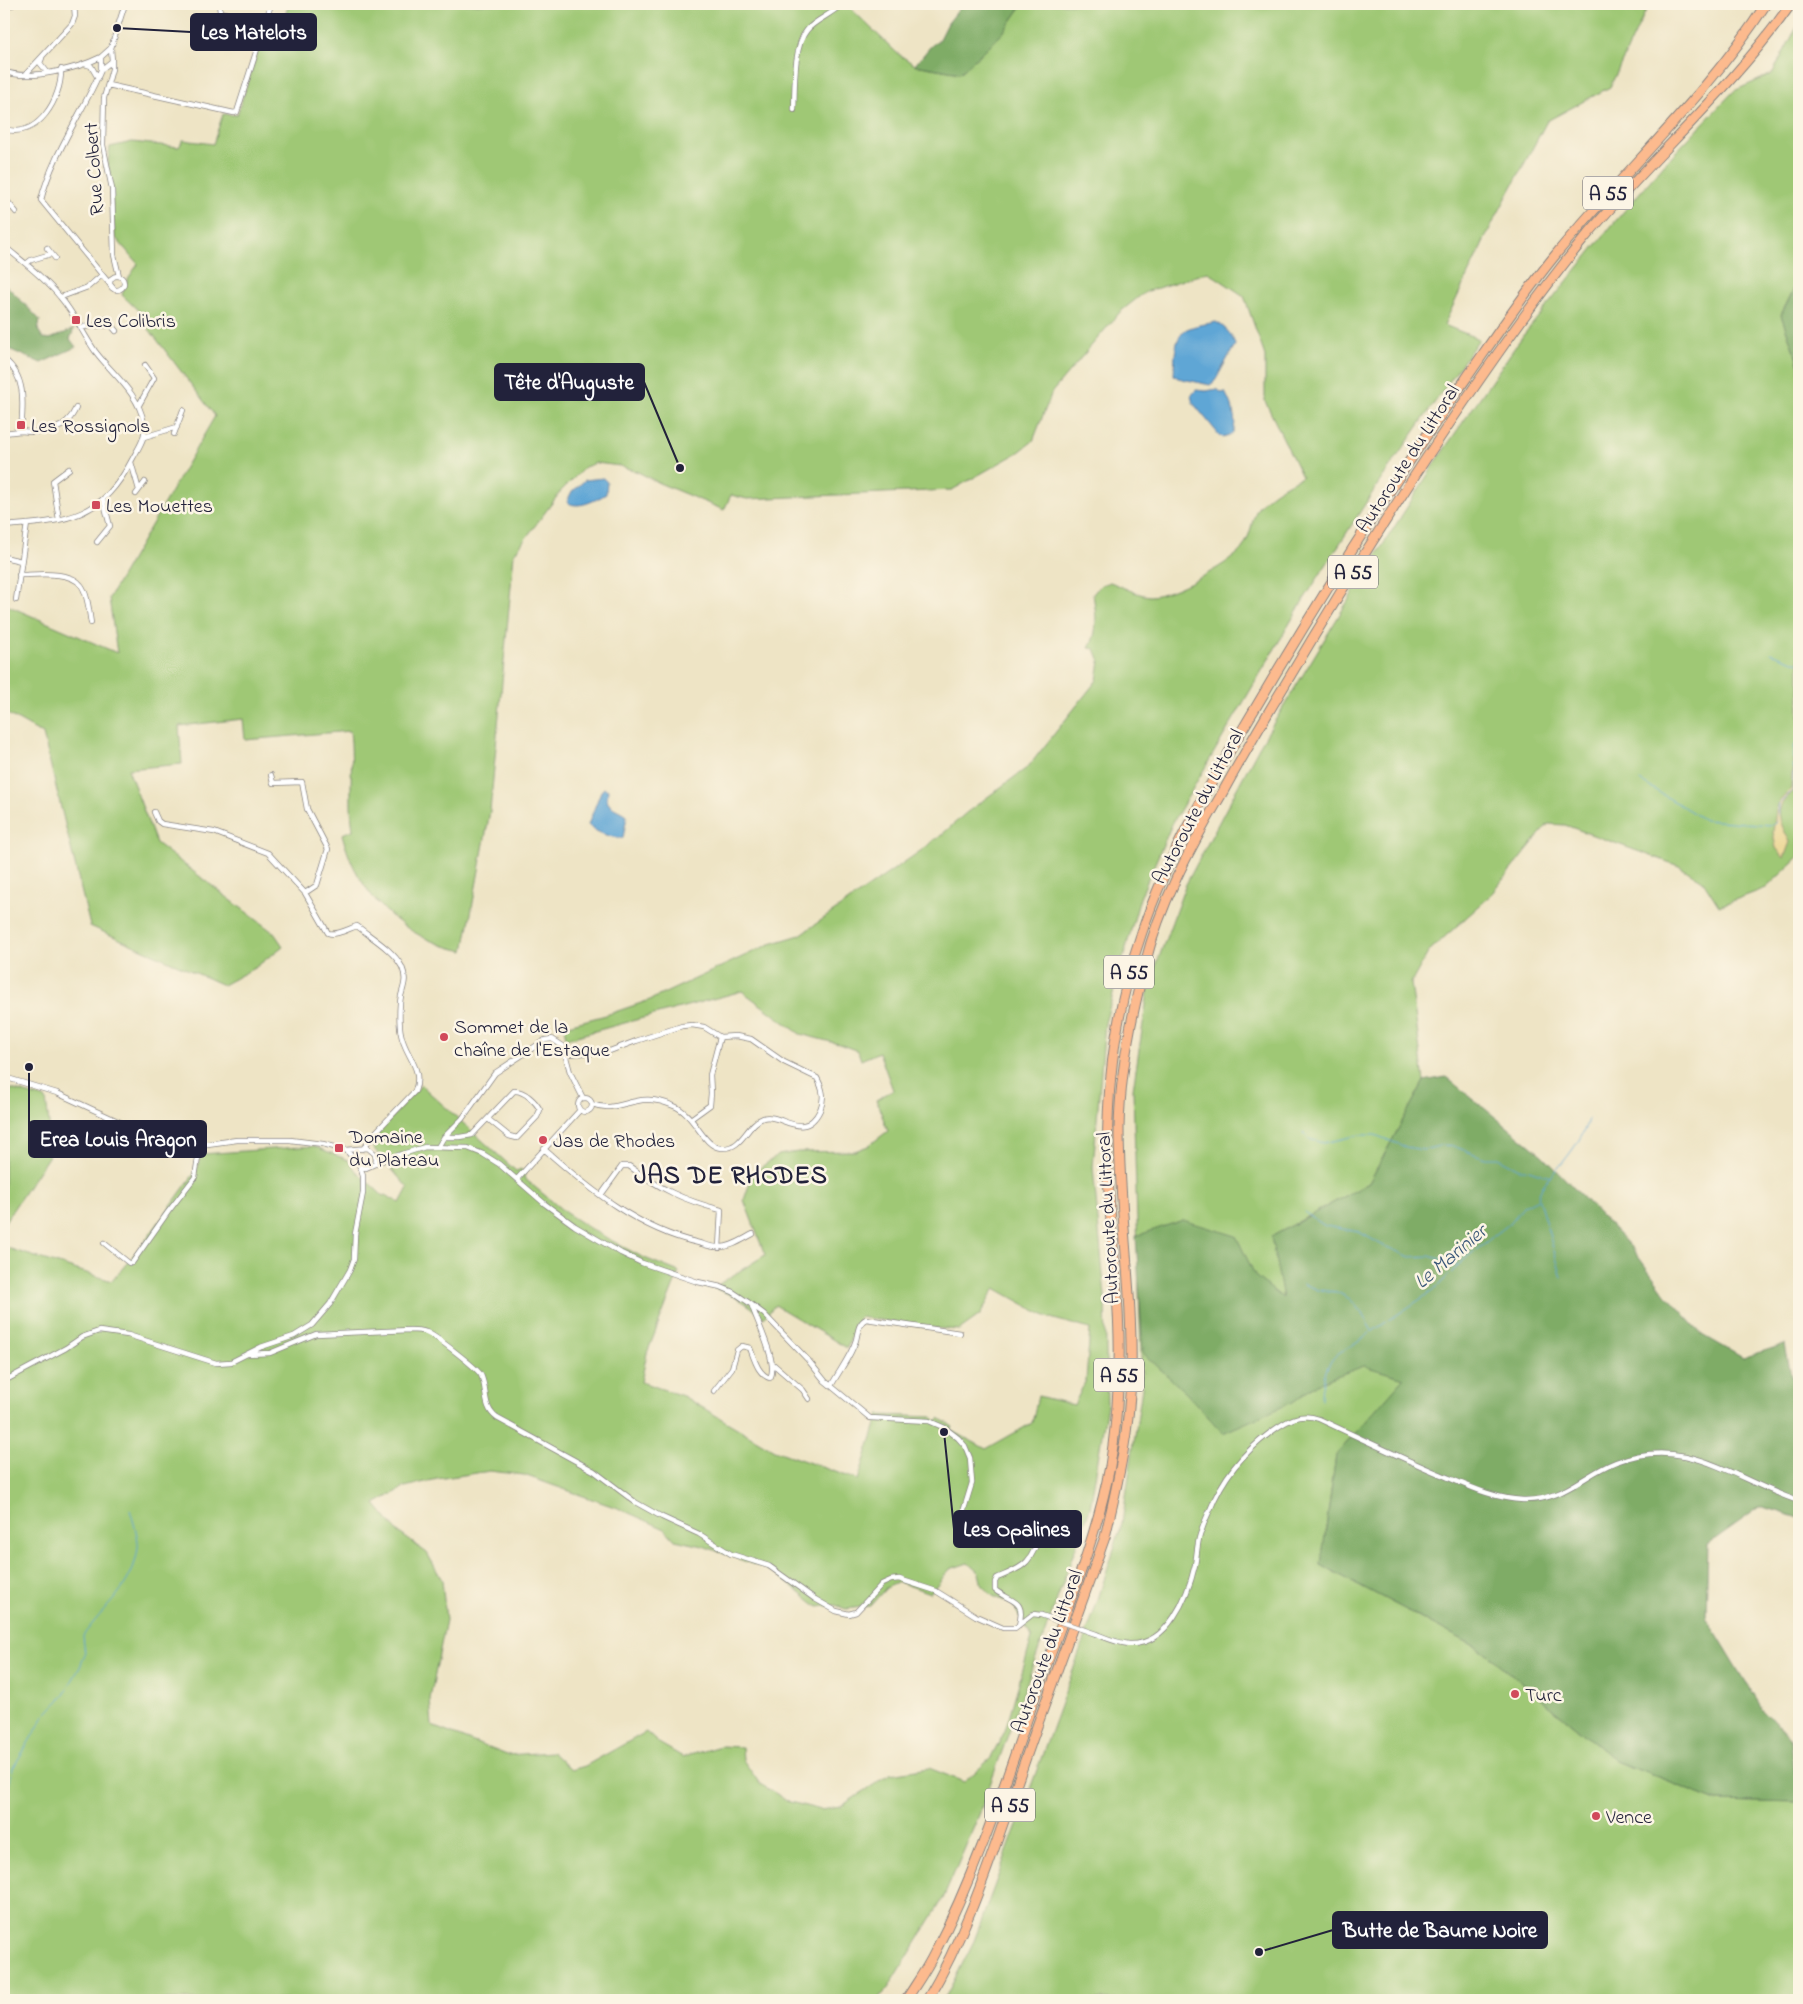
<svg xmlns="http://www.w3.org/2000/svg" width="1803" height="2004" font-family="'Indie Flower',sans-serif">
	<style>
		.green { fill: #9fc874; stroke: #607558; fill-rule: evenodd }
		.forest { fill: #7fac66; stroke: #506750 }
		.sand { fill: #eeda9e; stroke: #887e6c }
		.water { fill: #5ea6d5; stroke: #406488 }
		.lines { fill: none; stroke-linecap: round; stroke-linejoin: round }
		.stream { stroke: #5ea6d5; stroke-width: 1 }
		.minor-casing { stroke: #888380; stroke-width: 6 }
		.motorway-casing { stroke: #888380; stroke-width: 11 }
		.minor { stroke: #fff; stroke-width: 4.5 }
		.motorway { stroke: #fcba8e; stroke-width: 9 }
		.minor-bridge-casing { stroke: #888380; stroke-width: 6; stroke-linecap: butt }
		.minor-bridge { stroke: #fff; stroke-width: 4.5 }
		.poi-dot { fill: #d1495b; stroke: #fcf5e5; stroke-width: 2 }
		.labels { text-anchor: middle; stroke-width: 5; stroke-linejoin: round; paint-order: stroke }
		.shield { fill: #fcf5e5; stroke: #63616e; stroke-width: 1 }
		.shield-label { font-size: 19px; font-weight: bold; fill: #22223b }
		.street-label { font-size: 20px; fill: #22223b; stroke: #fcf5e5 }
		.poi-label { font-size: 20px; fill: #22223b; stroke: #fcf5e5; text-anchor: start }
		.water-label { font-size: 21px; font-style: italic; fill: #3a5779; stroke: #fcf5e5 }
		.district-label { font-size: 25px; font-weight: bold; letter-spacing: 1px; fill: #22223b; stroke: #fcf5e5 }
		.leader { fill: none; stroke: #22223b; stroke-width: 2 }
		.callout-dot { fill: #22223b; stroke: #fcf5e5; stroke-width: 2 }
		.callout { fill: #22223b; stroke: #22223b; stroke-width: 2 }
		.callout-label { font-size: 21px; text-anchor: middle; font-weight: bold; fill: #fff }
	</style>
	<rect width="100%" height="100%" fill="#fcf5e5"/>
	<filter id="ink" filterUnits="userSpaceOnUse"><feTurbulence type="fractalNoise" baseFrequency=".02" numOctaves="2"/><feDisplacementMap in="SourceGraphic" scale="10" xChannelSelector="R" yChannelSelector="G"/><feConvolveMatrix kernelMatrix="1 2 1 2 8 2 1 2 1" color-interpolation-filters="sRGB"/></filter>
	<filter id="wash" filterUnits="userSpaceOnUse"><feTurbulence type="fractalNoise" baseFrequency=".0096" numOctaves="4" result="noise"/><feDisplacementMap in="SourceGraphic" scale="20" xChannelSelector="R" yChannelSelector="G"/><feGaussianBlur stdDeviation="1.12" result="paint"/><feColorMatrix in="noise" values="0 0 0 0 0 0 0 0 0 0 0 0 0 0 0 0 0 1.4 0 .05"/><feComposite in="paint" operator="in"/></filter>
	<g filter="url(#wash)">
		<rect width="100%" height="100%" fill="#eee4c5"/>
		<path class="green" d="M 289,4 L 846,4 L 897,53 L 915,65 L 960,73 L 1002,34 L 1023,4 L 1649,4 L 1610,87 L 1547,121 L 1488,232 L 1444,325 L 1479,339 L 1378,484 L 1301,604 L 1172,824 L 1140,898 L 1105,1023 L 1093,1167 L 1105,1296 L 1107,1405 L 1090,1508 L 979,1815 L 943,1899 L 889,1987 L 878,2000 L 4,2000 L 4,1247 L 112,1281 L 146,1240 L 196,1171 L 202,1154 L 314,1146 L 348,1160 L 356,1171 L 383,1196 L 385,1195 L 400,1203 L 408,1188 L 369,1143 L 421,1085 L 516,1171 L 521,1169 L 525,1173 L 524,1178 L 566,1213 L 594,1231 L 642,1257 L 679,1272 L 647,1353 L 641,1382 L 683,1396 L 774,1450 L 858,1480 L 879,1415 L 932,1417 L 937,1421 L 939,1418 L 953,1427 L 951,1430 L 986,1449 L 1032,1423 L 1038,1396 L 1074,1405 L 1086,1380 L 1090,1329 L 1047,1317 L 995,1288 L 980,1315 L 959,1330 L 933,1328 L 860,1317 L 847,1348 L 775,1305 L 764,1318 C 748,1303 733,1295 713,1288 L 765,1255 L 744,1200 L 753,1173 L 778,1155 L 798,1152 L 855,1151 L 868,1146 L 888,1131 L 876,1100 L 893,1090 L 879,1052 L 861,1060 L 858,1051 L 839,1044 L 800,1034 L 742,991 L 566,1039 L 564,1026 L 606,1015 L 650,1000 L 770,944 L 800,935 L 926,847 L 933,840 L 938,838 L 966,813 L 1028,767 L 1097,680 L 1100,661 L 1095,649 L 1089,648 C 1099,631 1096,613 1093,594 L 1101,585 L 1110,582 C 1121,586 1137,595 1150,596 C 1170,596 1228,565 1241,550 C 1249,540 1251,526 1255,514 C 1260,498 1288,483 1302,477 L 1265,401 L 1265,356 L 1244,296 L 1208,272 L 1145,292 L 1120,312 L 1052,392 L 1033,441 L 1019,452 L 952,490 L 747,499 L 731,495 L 724,510 L 659,483 L 638,472 L 620,466 L 596,463 L 585,467 L 561,491 L 514,554 L 490,811 L 464,951 C 403,939 357,895 342,834 L 353,830 C 348,798 354,764 350,731 L 245,740 L 243,719 L 179,726 L 182,764 L 128,769 L 156,843 L 274,933 L 283,946 L 256,967 L 223,985 L 90,926 L 43,734 L 4,712 L 4,604 L 117,653 L 109,598 L 215,416 L 142,320 L 143,315 L 122,295 L 127,280 L 138,264 L 115,237 L 108,161 L 110,147 L 132,142 L 179,147 L 183,140 L 213,144 L 223,114 L 237,115 L 260,44 L 274,48 ZM 490,1471 L 524,1475 L 620,1509 L 665,1529 L 675,1540 L 703,1546 L 774,1572 L 818,1607 L 835,1605 L 846,1609 L 870,1606 L 886,1588 L 899,1582 L 930,1593 L 950,1569 L 968,1563 L 979,1573 L 982,1586 L 993,1596 L 1012,1604 L 1032,1638 L 1005,1731 L 991,1758 L 964,1782 L 929,1768 L 890,1774 L 840,1807 L 821,1810 L 790,1802 L 760,1784 L 743,1760 L 742,1747 L 720,1746 L 683,1757 L 657,1742 L 646,1732 L 585,1766 L 571,1770 L 552,1752 L 507,1755 L 432,1726 L 430,1699 L 446,1620 L 442,1580 L 427,1553 L 398,1532 L 375,1504 L 405,1487 L 437,1479 Z
			M 1799,23 L 1799,279 L 1781,315 L 1799,365 L 1799,857 L 1766,888 L 1719,906 L 1703,881 L 1679,866 L 1565,825 L 1548,824 L 1488,898 L 1429,951 L 1411,983 L 1424,1081 L 1369,1183 L 1271,1237 L 1405,1378 L 1336,1455 L 1321,1565 L 1484,1651 L 1616,1761 L 1717,1801 L 1799,1803 L 1799,2000 L 944,2000 L 974,1941 L 1021,1814 L 1094,1612 L 1122,1523 L 1142,1388 L 1133,1089 L 1149,985 L 1185,886 L 1259,747 L 1363,576 L 1445,448 L 1522,337 L 1613,224 L 1667,161 L 1734,91 L 1772,74 Z
			M 4,1087 L 46,1099 L 51,1141 L 48,1157 L 4,1223 Z"/>
		<path class="forest" d="M 963,4 L 1023,4 L 1002,34 L 960,73 L 915,65 L 930,47 L 940,39 L 948,23 Z
			M 1799,279 L 1799,365 L 1781,315 Z
			M 4,283 L 40,320 L 38,330 L 43,338 L 50,339 L 74,329 L 70,339 L 76,347 L 41,363 L 4,347 Z
			M 1446,1077 L 1543,1156 L 1631,1247 L 1666,1294 L 1703,1335 L 1743,1358 L 1785,1344 L 1791,1377 L 1799,1378 L 1799,1518 L 1764,1507 L 1760,1507 L 1708,1544 L 1706,1616 L 1763,1710 L 1791,1740 L 1795,1777 L 1799,1784 L 1799,1803 L 1717,1801 L 1616,1761 L 1484,1651 L 1321,1565 L 1336,1455 L 1404,1378 L 1364,1366 L 1320,1382 L 1293,1402 L 1223,1433 L 1187,1394 L 1143,1353 L 1136,1236 L 1183,1220 L 1236,1236 L 1256,1277 L 1283,1298 L 1271,1237 L 1369,1183 L 1424,1081 Z"/>
		<path class="sand" d="M 1793,759 C 1794,767 1797,779 1795,787 C 1793,794 1787,796 1783,802 C 1774,814 1784,830 1790,842 L 1784,858 L 1776,848 L 1773,832 L 1777,804 L 1791,789 Z"/>
		<path class="water" d="M 1216,322 C 1224,326 1233,335 1235,345 L 1215,381 L 1210,385 L 1178,378 L 1174,375 C 1175,362 1173,336 1187,329 C 1195,325 1207,324 1216,322 Z
			M 1217,389 L 1222,393 L 1225,392 C 1231,404 1239,421 1232,434 L 1223,437 L 1220,436 L 1193,403 L 1191,396 L 1196,390 L 1206,391 Z
			M 603,478 L 607,482 L 606,494 C 596,500 578,510 567,502 L 571,493 L 585,480 Z
			M 604,788 L 608,790 C 608,793 607,796 607,799 C 607,808 622,810 627,816 L 623,838 C 614,839 594,832 588,825 L 601,791 Z"/>
		<g class="lines">
			<path class="stream" d="M 1771,653 L 1799,663
				M 1640,781 L 1705,820 L 1772,825 L 1777,822 L 1779,804 L 1793,790 L 1794,748 L 1799,733
				M 1302,1132 L 1309,1139 L 1324,1143 L 1359,1135 L 1375,1135 L 1406,1147 L 1423,1150 L 1443,1145 L 1453,1146 L 1485,1158 L 1498,1158 L 1519,1169 L 1526,1169 L 1550,1177
				M 1539,1200 L 1562,1278
				M 1304,1212 L 1325,1226 L 1359,1232 L 1382,1245 L 1410,1257 L 1429,1256 L 1444,1260 L 1458,1266
				M 1303,1284 L 1318,1290 L 1337,1292 L 1350,1299 L 1361,1312 L 1372,1331
				M 1321,1400 C 1321,1381 1327,1356 1346,1349 L 1434,1290 L 1467,1257 L 1509,1224 L 1524,1206 L 1538,1199 C 1541,1182 1554,1174 1564,1161 C 1574,1148 1584,1135 1588,1119
				M 4,1805 L 13,1768 L 45,1715 L 64,1695 L 80,1667 L 85,1654 L 83,1636 C 104,1606 133,1588 138,1548 C 139,1537 133,1521 130,1510"/>
		</g>
	</g>
	<g filter="url(#ink)">
		<g class="lines">
			<defs>
				<path id="minor" d="M 219,4 L 220,12 L 265,24 L 271,4
					M 12,5 L 14,4
					M 111,48 L 101,57 L 101,70 C 83,112 52,155 41,200 L 113,288
					M 42,58 L 40,63 L 48,73
					M 112,61 L 112,69 L 104,98 L 103,145 L 112,189 L 114,255 L 119,276
					M 85,64 L 91,66 L 98,78
					M 102,69 L 112,61 L 111,48 L 125,4
					M 4,71 C 27,82 79,68 101,57
					M 25,75 L 72,24 L 75,16 L 74,4
					M 108,85 L 234,113 L 237,112 L 265,24
					M 794,110 C 795,89 793,46 807,30 C 815,20 831,15 842,4
					M 4,129 C 38,140 62,98 61,69
					M 7,201 L 16,212
					M 4,208 L 12,207
					M 4,246 C 23,262 44,277 60,297 C 74,313 83,334 95,351 C 113,375 138,392 144,423 C 147,436 139,447 133,458 C 101,520 67,521 4,526
					M 47,248 L 55,258
					M 26,264 L 31,260 L 51,254
					M110 283a7 7 0 1 1 14 0a7 7 0 1 1-14 0Z
					M 61,297 L 88,287 L 102,275
					M 106,319 L 111,325
					M 80,327 L 111,325 L 116,331
					M 4,359 C 27,377 23,405 21,431 L 4,433
					M 139,405 L 154,378 L 145,365
					M 21,431 C 45,434 66,431 76,408
					M 174,434 L 183,410
					M 144,437 L 177,427
					M 131,462 L 139,490 L 136,494
					M 139,490 L 145,482
					M 59,520 L 53,481 L 69,469
					M 97,542 L 110,526 L 103,499
					M 4,557 L 21,561
					M 19,575 C 35,575 70,570 81,585 C 88,594 89,612 91,623
					M 16,600 L 27,524
					M 271,775 L 273,783 L 302,782 L 307,809 L 328,849 L 317,885 L 305,893
					M 154,812 L 158,821 L 162,824 L 214,832 L 268,853 L 305,893 L 328,933 C 336,936 348,929 357,926 C 372,938 393,950 402,967 C 407,979 404,985 401,996 C 399,1006 399,1025 401,1034 C 405,1056 424,1068 415,1091 L 372,1136 L 363,1149
					M 567,1054 L 607,1052 L 636,1041 L 682,1026 L 692,1025 L 704,1027 L 720,1037 L 736,1036 L 751,1039 L 784,1062 L 817,1078 C 823,1089 825,1098 820,1110 C 804,1143 780,1112 763,1118 C 746,1124 743,1150 721,1148 C 702,1146 696,1115 674,1106 C 663,1101 649,1098 637,1101 C 621,1104 609,1111 592,1104
					M 4,1077 L 57,1093 L 122,1123 L 160,1137 L 188,1144 L 200,1145 L 237,1140 L 290,1140 L 323,1144 L 346,1150 L 368,1148 L 375,1154 L 376,1160 L 375,1164
					M578 1105a7 7 0 1 1 14 0a7 7 0 1 1-14 0Z
					M 692,1118 L 710,1105 L 711,1093 L 710,1075 L 720,1037
					M 444,1137 L 460,1137 L 472,1135 L 514,1091 C 524,1090 536,1102 540,1110 L 537,1117 L 517,1138 L 509,1136 L 488,1119
					M 438,1147 L 444,1137 L 462,1119 L 495,1073 L 545,1040 L 552,1039 L 563,1046 L 570,1072 L 583,1098
					M 544,1149 C 589,1189 639,1230 699,1243 C 706,1245 714,1248 721,1247 C 732,1247 743,1239 753,1234
					M 346,1150 L 360,1166 L 366,1168 L 386,1159 L 425,1147 L 468,1148 L 483,1154 L 499,1164 L 545,1204 L 575,1226 L 621,1253 L 642,1263 L 698,1282 L 721,1287 L 733,1292 L 748,1302 L 764,1314 L 808,1360 L 825,1381 L 870,1418 L 929,1421 L 945,1428 L 958,1438 L 965,1446 L 970,1458 L 972,1483 L 964,1509 L 963,1519 L 968,1529 L 978,1538 L 987,1540 L 1004,1536 L 1012,1530 L 1020,1519 L 1028,1515 L 1038,1518 C 1045,1529 1033,1558 1023,1565 C 1015,1571 1006,1574 997,1578 L 995,1582 L 995,1590 C 1012,1603 1026,1599 1019,1625
					M 517,1179 L 580,1110
					M 601,1195 L 622,1166 L 629,1166 C 660,1189 683,1200 721,1210 L 719,1248
					M 104,1243 L 129,1263 L 132,1263 L 168,1212 L 195,1177 L 200,1145
					M 247,1354 L 270,1353 L 316,1334 L 410,1330 C 416,1330 421,1330 426,1332 C 435,1335 477,1368 481,1375 C 488,1390 482,1407 497,1418 L 594,1471 L 635,1502 L 662,1517 L 699,1534 L 731,1554 L 769,1566 L 815,1599 L 836,1611 L 849,1614 L 856,1612 L 882,1584 L 891,1580 L 899,1579 L 936,1591 L 976,1616 L 1003,1628 L 1015,1628 L 1033,1614 L 1041,1615
					M 773,1364 L 803,1390 L 809,1399
					M 4,1381 L 66,1348 L 82,1337 L 99,1331 L 128,1335 L 216,1363 L 231,1362 L 261,1347 L 294,1336 L 312,1325 L 330,1304 L 350,1270 L 354,1259 L 355,1234 L 363,1193 L 363,1176 L 360,1166
					M 831,1386 C 839,1371 851,1356 856,1340 C 858,1332 858,1323 866,1319 L 960,1333
					M 714,1391 L 732,1368 L 737,1350 L 742,1346 L 750,1348 C 754,1358 758,1375 770,1378 C 779,1364 757,1322 752,1306
					M 966,1525 L 986,1530 L 1000,1538
					M 1096,1634 C 1106,1638 1117,1643 1129,1644 C 1168,1646 1188,1596 1195,1565 C 1197,1555 1197,1544 1200,1535 C 1203,1526 1206,1518 1210,1510 C 1222,1479 1244,1452 1271,1432 C 1286,1421 1300,1412 1319,1419 C 1358,1437 1397,1456 1437,1473 C 1464,1484 1493,1499 1523,1500 C 1564,1501 1582,1475 1616,1462 C 1688,1434 1735,1481 1799,1501"/>
				<path id="motorway" d="M 906,2000 C 916,1984 927,1969 935,1952 C 978,1869 1006,1779 1037,1691 C 1063,1618 1096,1542 1110,1466 C 1114,1441 1117,1414 1118,1388 C 1123,1317 1111,1246 1108,1175 C 1105,1093 1115,1010 1142,932 C 1173,839 1227,757 1276,673 C 1336,573 1398,475 1465,380 C 1495,337 1524,293 1557,253 C 1626,169 1707,96 1766,4
					M 927,2000 C 970,1928 994,1848 1022,1769 C 1049,1691 1078,1614 1105,1537 C 1118,1483 1130,1428 1131,1373 C 1133,1291 1119,1210 1119,1128 C 1120,1073 1131,1017 1145,964 C 1160,904 1189,850 1220,797 C 1241,759 1263,721 1286,683 C 1342,588 1401,494 1464,402 C 1502,347 1540,292 1583,240 C 1650,159 1731,90 1791,4"/>
			</defs>
			<use href="#minor" class="minor-casing"/>
			<use href="#motorway" class="motorway-casing"/>
			<use href="#minor" class="minor"/>
			<use href="#motorway" class="motorway"/>
			<defs>
				<path id="minor-bridge" d="M 1041,1615 L 1096,1634"/>
			</defs>
			<use href="#minor-bridge" class="minor-bridge-casing"/>
			<use href="#minor-bridge" class="minor-bridge"/>
		</g>
	</g>
	<g class="poi-dot">
		<rect x="71" y="315" width="10" height="10" rx="2.5"/>
		<rect x="16" y="420" width="10" height="10" rx="2.5"/>
		<rect x="91" y="500" width="10" height="10" rx="2.5"/>
		<circle cx="444" cy="1037" r="5"/>
		<circle cx="543" cy="1140" r="5"/>
		<rect x="334" y="1143" width="10" height="10" rx="2.5"/>
		<circle cx="1515" cy="1694" r="5"/>
		<circle cx="1596" cy="1816" r="5"/>
	</g>
	<g class="labels">
		<g class="shield">
			<rect x="1583" y="176.5" width="50" height="33" rx="4"/>
			<rect x="1328" y="555.5" width="50" height="33" rx="4"/>
			<rect x="1104" y="955.5" width="50" height="33" rx="4"/>
			<rect x="1094" y="1358.5" width="50" height="33" rx="4"/>
			<rect x="985" y="1788.5" width="50" height="33" rx="4"/>
		</g>
		<g class="shield-label">
			<text x="1608" y="200">A 55</text>
			<text x="1353" y="579">A 55</text>
			<text x="1129" y="979">A 55</text>
			<text x="1119" y="1382">A 55</text>
			<text x="1010" y="1812">A 55</text>
		</g>
		<g class="street-label">
			<text transform="translate(93 169) rotate(-94)" y="7">Rue Colbert</text>
			<text transform="translate(1407 458) rotate(-57)" y="7">Autoroute du Littoral</text>
			<text transform="translate(1197 806) rotate(-62)" y="7">Autoroute du Littoral</text>
			<text transform="translate(1107 1218) rotate(-93)" y="7">Autoroute du Littoral</text>
			<text transform="translate(1046 1651) rotate(-70)" y="7">Autoroute du Littoral</text>
		</g>
		<g class="poi-label">
			<text x="86" y="327">Les Colibris</text>
			<text x="31" y="432">Les Rossignols</text>
			<text x="106" y="512">Les Mouettes</text>
			<text x="454" y="1033">Sommet de la<tspan x="454" dy="23">chaîne de l'Estaque</tspan></text>
			<text x="349" y="1143">Domaine<tspan x="349" dy="23">du Plateau</tspan></text>
			<text x="553" y="1147">Jas de Rhodes</text>
			<text x="1525" y="1701">Turc</text>
			<text x="1606" y="1823">Vence</text>
		</g>
		<g class="water-label">
			<text transform="translate(1450 1256) rotate(-40)" y="7">Le Marinier</text>
		</g>
		<g class="district-label">
			<text x="731" y="1183">JAS DE RHODES</text>
		</g>
	</g>
	<path class="leader" d="M117 28L191 32M680 468L644 382M29 1067L29 1139M944 1432L954 1529M1259 1952L1333 1930"/>
	<g class="callout-dot">
		<circle cx="117" cy="28" r="5"/>
		<circle cx="680" cy="468" r="5"/>
		<circle cx="29" cy="1067" r="5"/>
		<circle cx="944" cy="1432" r="5"/>
		<circle cx="1259" cy="1952" r="5"/>
	</g>
	<g class="callout">
		<rect x="191" y="14" width="125" height="36" rx="5"/>
		<rect x="495" y="364" width="149" height="36" rx="5"/>
		<rect x="29" y="1121" width="177" height="36" rx="5"/>
		<rect x="954" y="1511" width="127" height="36" rx="5"/>
		<rect x="1333" y="1912" width="214" height="36" rx="5"/>
	</g>
	<g class="callout-label">
		<text x="254" y="39">Les Matelots</text>
		<text x="569" y="389">Tête d'Auguste</text>
		<text x="118" y="1146">Erea Louis Aragon</text>
		<text x="1017" y="1536">Les Opalines</text>
		<text x="1440" y="1937">Butte de Baume Noire</text>
	</g>
	<rect width="1803" height="2004" fill="none" stroke="#fcf5e5" stroke-width="20"/>
</svg>
